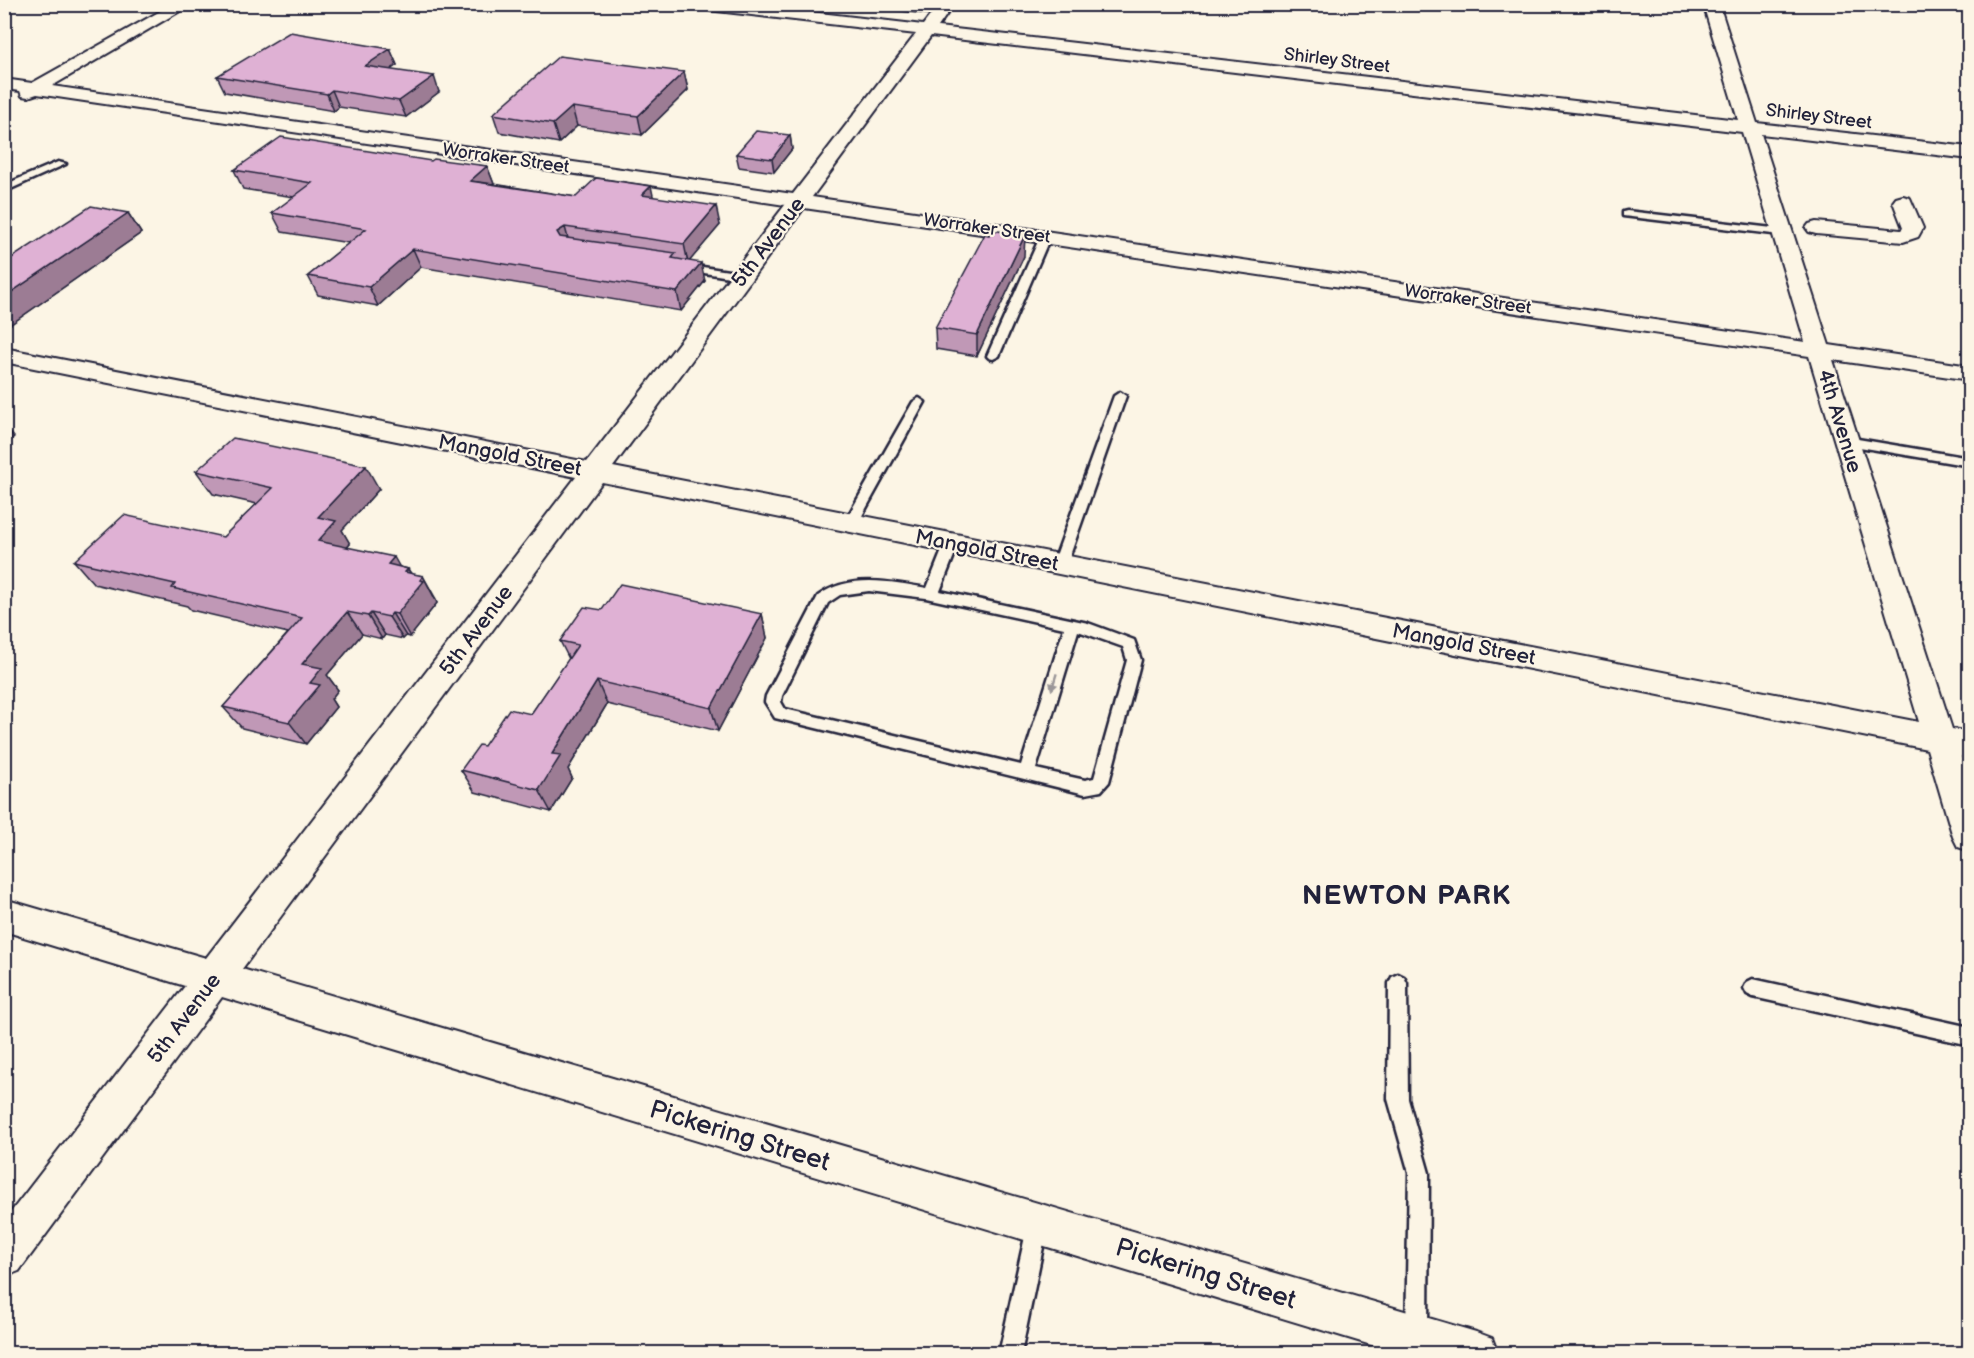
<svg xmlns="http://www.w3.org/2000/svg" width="1974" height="1358" font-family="'Balsamiq Sans',sans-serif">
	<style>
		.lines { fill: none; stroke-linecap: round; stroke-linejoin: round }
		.service-casing { stroke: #22223b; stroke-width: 5 }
		.minor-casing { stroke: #22223b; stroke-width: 4 }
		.service { fill: #fcf5e5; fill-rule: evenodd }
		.minor { fill: #fcf5e5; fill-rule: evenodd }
		.wall { fill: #c098b6; stroke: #22223b; stroke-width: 1.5 }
		.shaded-wall { fill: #9c7c94; stroke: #22223b; stroke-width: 1.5 }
		.building { fill: #dfb1d4; stroke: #22223b; stroke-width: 1.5 }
		.oneway { fill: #9a9698 }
		.labels { text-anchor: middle; stroke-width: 4.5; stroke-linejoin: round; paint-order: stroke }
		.far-street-label { font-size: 18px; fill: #22223b; stroke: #fcf5e5 }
		.street-label { font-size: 21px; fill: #22223b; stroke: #fcf5e5 }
		.near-street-label { font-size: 26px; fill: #22223b; stroke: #fcf5e5 }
		.district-label { font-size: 27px; font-weight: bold; letter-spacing: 1.5px; fill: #22223b; stroke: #fcf5e5 }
	</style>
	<rect width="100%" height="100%" fill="#fcf5e5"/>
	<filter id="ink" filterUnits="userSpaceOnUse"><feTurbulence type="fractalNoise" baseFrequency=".0167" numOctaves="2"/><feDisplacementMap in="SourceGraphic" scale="12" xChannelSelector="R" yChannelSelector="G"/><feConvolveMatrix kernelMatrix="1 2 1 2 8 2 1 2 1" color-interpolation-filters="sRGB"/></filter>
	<g filter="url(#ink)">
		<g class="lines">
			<defs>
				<path id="service" d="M 877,4 L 897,4 L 946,12 L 942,14 L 881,7 Z
					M 58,162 L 66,164 L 4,192 L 4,185 Z
					M 1627,211 L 1781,229 L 1786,232 L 1781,235 L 1623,216 L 1623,212 Z
					M 1045,234 L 1050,237 L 999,356 L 993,359 L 989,358 L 987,356 L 1040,237 Z
					M 683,264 L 742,273 L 747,276 L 742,279 L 679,269 L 678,267 Z
					M 1120,392 L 1126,396 L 1067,564 L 1060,569 L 1055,567 L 1053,564 L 1114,396 Z
					M 919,398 L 925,402 L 858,523 L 851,528 L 846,526 L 844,523 L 913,402 Z
					M 1846,437 L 1970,458 L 1970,466 L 1842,444 L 1842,438 Z
					M 952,538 L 959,543 L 940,591 L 1088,623 L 1134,640 L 1141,660 L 1109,782 L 1101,791 L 1085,794 L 775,718 L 765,702 L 766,696 L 818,596 C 849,573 891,582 927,588 L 945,543 ZM 869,591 L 926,598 L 1064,628 L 1021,765 L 785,709 L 781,702 L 782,696 L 828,603 L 840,595 ZM 1078,631 L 1123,647 L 1127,660 L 1094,778 L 1085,780 L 1036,769 Z
					M 1398,974 L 1404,977 L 1407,983 L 1408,1099 L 1429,1173 L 1428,1333 L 1425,1341 L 1417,1344 L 1409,1341 L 1406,1333 L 1409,1173 L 1388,1099 L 1389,983 L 1392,977 Z
					M 1753,979 L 1970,1027 L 1970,1045 L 1753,997 L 1747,994 L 1744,988 L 1747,982 Z
					M 1038,1213 L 1045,1216 L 1048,1223 L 1021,1354 L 999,1354 L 1028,1223 L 1031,1216 Z"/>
				<path id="minor" d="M 173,4 L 192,4 L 52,86 L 793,194 L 916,34 L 699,9 L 692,4 L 743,4 L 923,25 L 939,4 L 954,4 L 938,27 L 1738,120 L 1703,4 L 1719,4 L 1757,123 L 1970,147 L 1970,159 L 1761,134 L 1829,345 L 1970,366 L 1970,380 L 1833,360 L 1952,729 L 1970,732 L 1970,758 L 1961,756 L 1970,784 L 1970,851 L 1958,847 L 1953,837 L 1927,749 L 602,482 L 242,969 L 1476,1332 L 1492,1338 L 1498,1354 L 1401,1354 L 222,997 L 19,1271 L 4,1277 L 4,1221 L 185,986 L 4,931 L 4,899 L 206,958 L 576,477 L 4,362 L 4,348 L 587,462 L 785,205 L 37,94 L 28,97 L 22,96 L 20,91 L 4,89 L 4,79 L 32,83 ZM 931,36 L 1742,132 L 1805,342 L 812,197 ZM 804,208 L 1809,356 L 1919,722 L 613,467 Z
					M 1943,4 L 1970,4 L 1970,11 L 1950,9 Z
					M 1903,196 L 1910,198 L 1923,228 L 1918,237 L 1903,242 L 1816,234 L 1809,232 L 1806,228 L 1809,224 L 1816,222 L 1901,230 L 1903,228 L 1893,202 L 1896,198 Z"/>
			</defs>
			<use href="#service" class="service-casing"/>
			<use href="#minor" class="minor-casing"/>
			<use href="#service" class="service"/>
			<use href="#minor" class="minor"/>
		</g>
		<path class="wall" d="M 390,49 L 397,65 L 390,70 L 439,92 L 406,117 L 339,107 L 334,111 L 225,92 L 217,76 Z
			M 684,72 L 688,90 L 642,135 L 577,126 L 559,143 L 499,132 L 493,114 Z
			M 790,135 L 792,149 L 774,172 L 739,167 L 736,154 Z
			M 431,161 L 487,166 L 494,184 L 576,197 L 653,197 L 720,225 L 689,261 L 705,281 L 681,311 L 421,267 L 378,306 L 318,295 L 308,276 L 349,243 L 282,232 L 272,213 L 294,197 L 243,189 L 234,170 Z
			M 128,213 L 141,233 L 11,324 L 4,323 L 4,263 Z
			M 1024,256 L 977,356 L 936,349 L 935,328 Z
			M 196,471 L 379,489 L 342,530 L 350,544 L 347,547 L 400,567 L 408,569 L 411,574 L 423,576 L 436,599 L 435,600 L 437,603 L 410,637 L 406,636 L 403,639 L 385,635 L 382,639 L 362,634 L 327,675 L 338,690 L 331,699 L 336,707 L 306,744 L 242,728 L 223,707 L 288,633 L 191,610 L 187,606 L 94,584 L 74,561 L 223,537 L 257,504 L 213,494 Z
			M 602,610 L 762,614 L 767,638 L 718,731 L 607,704 L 568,769 L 572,778 L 551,812 L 475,792 L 461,770 L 484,746 L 531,714 L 569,659 L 560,641 Z"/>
		<path class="shaded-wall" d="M 390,49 L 397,65 L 372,82 L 365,66 Z
			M 684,72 L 688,90 L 642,135 L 638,116 Z
			M 434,76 L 439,92 L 406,117 L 399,101 Z
			M 332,90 L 339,107 L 334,111 L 327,94 Z
			M 572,107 L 577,126 L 559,143 L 553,124 Z
			M 790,135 L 792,149 L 774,172 L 772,159 Z
			M 487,166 L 494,184 L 470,181 Z
			M 651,186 L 655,205 L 642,195 Z
			M 716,206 L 720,225 L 688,263 L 684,244 Z
			M 128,213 L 141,233 L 11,324 L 4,316 L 4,297 Z
			M 565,227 L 570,246 L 563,250 L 557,232 Z
			M 1025,235 L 1024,256 L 977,356 L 977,335 Z
			M 413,249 L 421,267 L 378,306 L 369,287 Z
			M 701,263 L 705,281 L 681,311 L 677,292 Z
			M 4,426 L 14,437 L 4,445 Z
			M 366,466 L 379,489 L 342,530 L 350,544 L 332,564 L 318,541 L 318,517 Z
			M 394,557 L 407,580 L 388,564 Z
			M 408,569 L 419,587 L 420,580 L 423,576 L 437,603 L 410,637 L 397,614 L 405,572 Z
			M 347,612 L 362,634 L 327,675 L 338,690 L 331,699 L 336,707 L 306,744 L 289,722 L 310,683 L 302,664 Z
			M 371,613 L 385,635 L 382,639 L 368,616 Z
			M 392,613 L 406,636 L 403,639 L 389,617 Z
			M 762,614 L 767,638 L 718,731 L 711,708 Z
			M 597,681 L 607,704 L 568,769 L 572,778 L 551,812 L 539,790 L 552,754 Z"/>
		<path class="building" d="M 290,32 L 390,49 L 365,66 L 434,76 L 399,101 L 332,90 L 327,94 L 217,76 Z
			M 559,56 L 684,72 L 638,116 L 572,107 L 553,124 L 493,114 Z
			M 756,131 L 790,135 L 772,159 L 736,154 Z
			M 281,137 L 431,161 L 434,159 L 487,166 L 470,181 L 576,197 L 596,178 L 651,186 L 642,195 L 716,206 L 684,244 L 565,227 L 557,232 L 560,237 L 676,253 L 672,258 L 701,263 L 677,292 L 413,249 L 369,287 L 308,276 L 366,229 L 272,213 L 312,183 L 234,170 Z
			M 91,206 L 128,213 L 4,297 L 4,263 Z
			M 991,230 L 1025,235 L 977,335 L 935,328 L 985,234 L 989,235 Z
			M 233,438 L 366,466 L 318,517 L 336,521 L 318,541 L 394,557 L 388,564 L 408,569 L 405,572 L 423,576 L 420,580 L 424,581 L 397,614 L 392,613 L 389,617 L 371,613 L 368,616 L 347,612 L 302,664 L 322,668 L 310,683 L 320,685 L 289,722 L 223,707 L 302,618 L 172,588 L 175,584 L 74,561 L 124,515 L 223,537 L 273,488 L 196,471 Z
			M 620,584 L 762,614 L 711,708 L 597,681 L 552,754 L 561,755 L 539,790 L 461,770 L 479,745 L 484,746 L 509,709 L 531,714 L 578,645 L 560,641 L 584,607 L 602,610 Z"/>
		<defs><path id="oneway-solid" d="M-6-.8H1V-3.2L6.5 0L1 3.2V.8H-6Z" transform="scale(1.5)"/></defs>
		<use class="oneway" href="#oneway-solid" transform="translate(1054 682) rotate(107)"/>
	</g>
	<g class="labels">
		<g class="far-street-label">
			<text transform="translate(1337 60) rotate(7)" y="6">Shirley Street</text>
			<text transform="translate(1819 116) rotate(7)" y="6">Shirley Street</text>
			<text transform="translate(506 158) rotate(8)" y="6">Worraker Street</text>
			<text transform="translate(987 228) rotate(8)" y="6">Worraker Street</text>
			<text transform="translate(1468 299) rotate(8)" y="6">Worraker Street</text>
		</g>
		<g class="street-label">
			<text transform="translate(768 242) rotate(-53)" y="7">5th Avenue</text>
			<text transform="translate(1840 421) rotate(73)" y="7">4th Avenue</text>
			<text transform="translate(510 455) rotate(11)" y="7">Mangold Street</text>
			<text transform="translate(987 550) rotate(11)" y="7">Mangold Street</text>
			<text transform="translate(476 630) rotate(-53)" y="7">5th Avenue</text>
			<text transform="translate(1464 644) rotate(11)" y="7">Mangold Street</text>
			<text transform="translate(184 1018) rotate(-53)" y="7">5th Avenue</text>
		</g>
		<g class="near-street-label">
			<text transform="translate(740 1135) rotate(17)" y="9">Pickering Street</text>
			<text transform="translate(1206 1273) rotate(17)" y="9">Pickering Street</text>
		</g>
		<g class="district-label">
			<text x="1407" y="904">NEWTON PARK</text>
		</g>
	</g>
	<rect width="1974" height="1358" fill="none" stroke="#fcf5e5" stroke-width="24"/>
	<rect x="12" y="12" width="1950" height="1334" fill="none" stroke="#22223b" stroke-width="2" filter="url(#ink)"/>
</svg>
